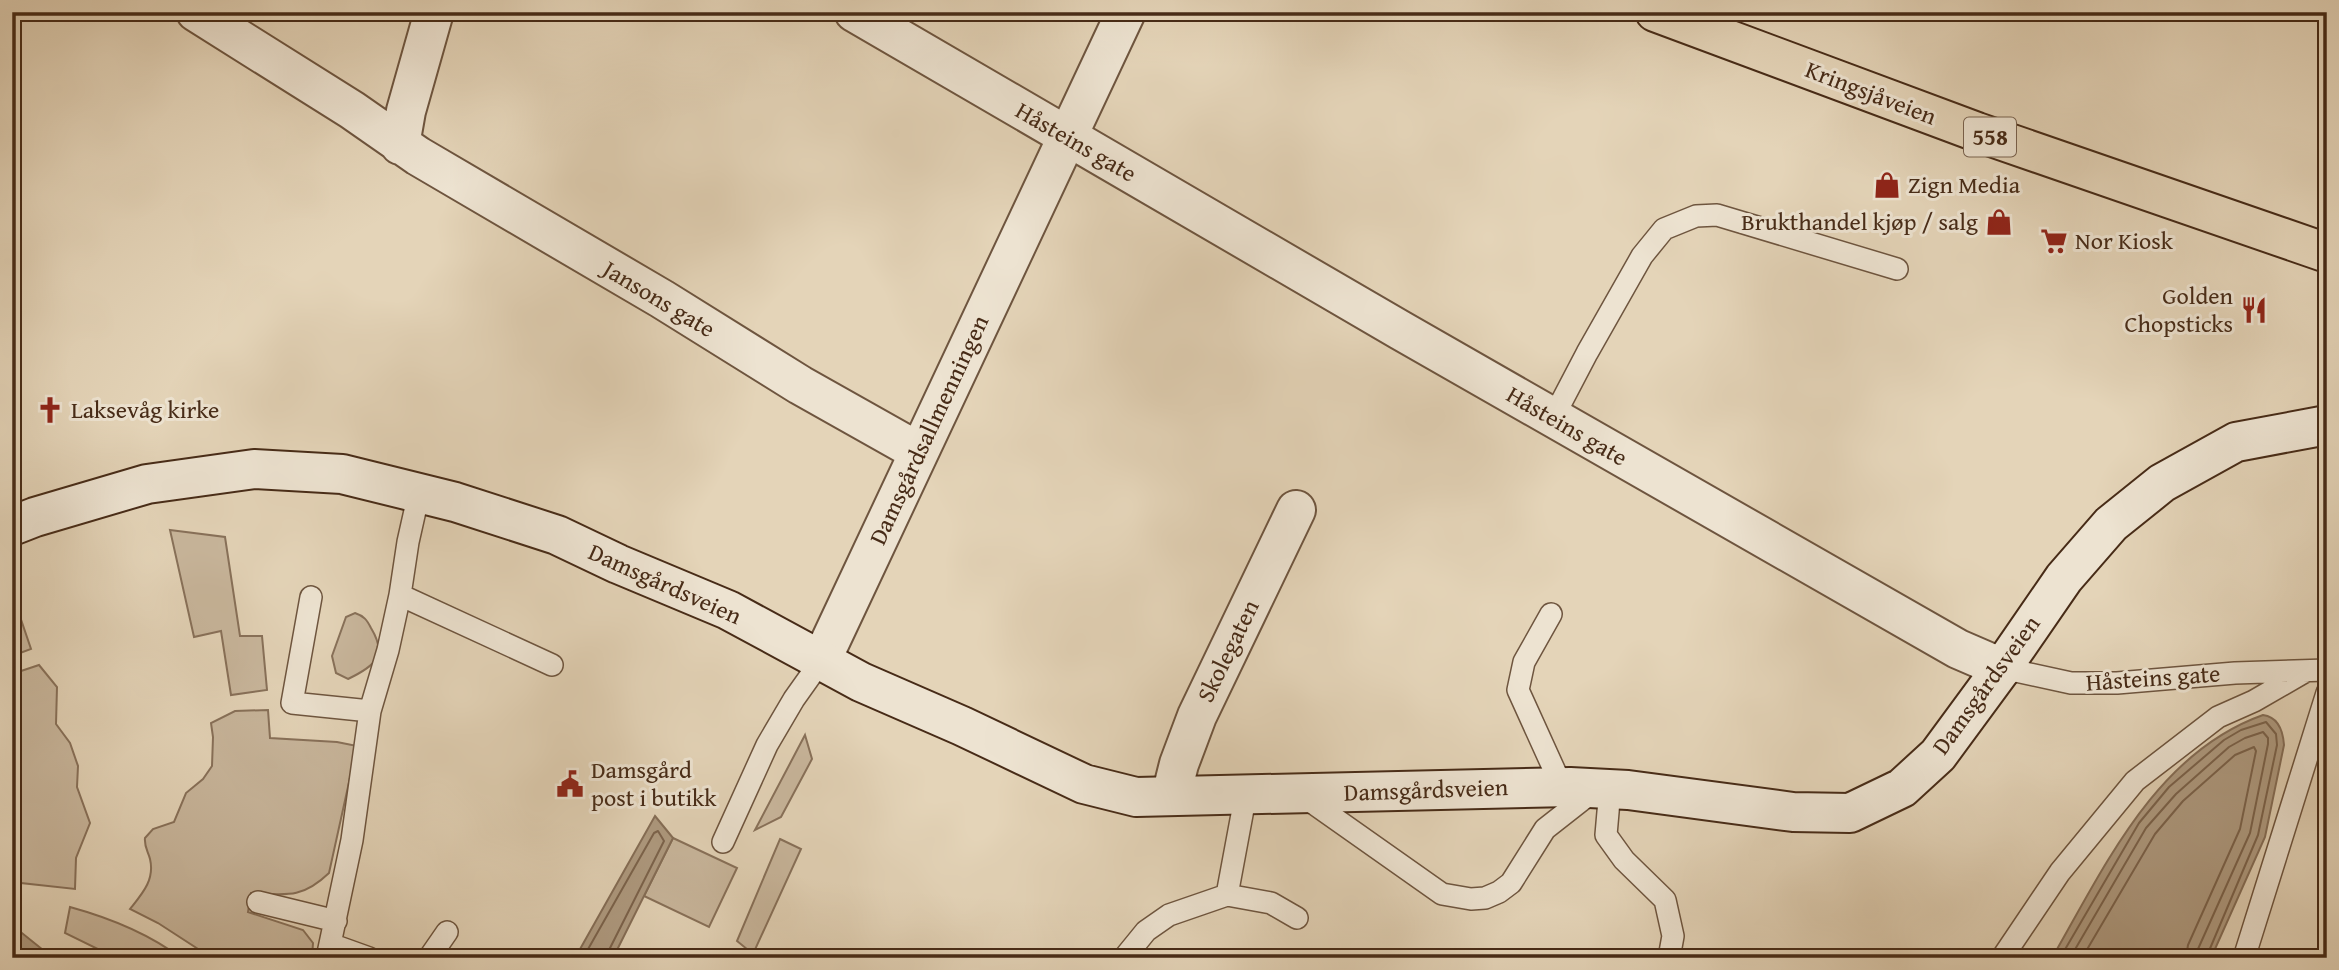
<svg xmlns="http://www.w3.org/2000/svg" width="2339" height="970" font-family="'Gentium Book Plus',serif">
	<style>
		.green { fill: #c9b79d; stroke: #88715a; stroke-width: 2 }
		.water { fill: #af9b81; stroke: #856e57; stroke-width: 2 }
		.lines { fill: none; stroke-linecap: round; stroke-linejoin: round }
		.shore { stroke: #7b634c; stroke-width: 2 }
		.lane-casing { stroke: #6e553f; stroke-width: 24 }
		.street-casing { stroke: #6e553f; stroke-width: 42 }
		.secondary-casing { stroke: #472b17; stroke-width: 42 }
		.primary-casing { stroke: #472b17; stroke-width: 42 }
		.lane { stroke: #ede3d1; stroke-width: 21 }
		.street { stroke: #ede3d1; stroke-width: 38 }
		.secondary { stroke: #ede3d1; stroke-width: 38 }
		.primary { stroke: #e4d4b8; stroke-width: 38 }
		.labels { text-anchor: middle; stroke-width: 6; stroke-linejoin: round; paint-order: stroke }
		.shield { fill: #ede3d1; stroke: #79624f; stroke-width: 2 }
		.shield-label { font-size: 23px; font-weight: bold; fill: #472b17 }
		.street-label { font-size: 24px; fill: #472b17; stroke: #ede3d1 }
		.poi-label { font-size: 24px; fill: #472b17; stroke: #ede3d1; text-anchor: start }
	</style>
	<rect width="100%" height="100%" fill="#e4d4b8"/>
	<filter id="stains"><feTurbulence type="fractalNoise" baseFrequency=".00286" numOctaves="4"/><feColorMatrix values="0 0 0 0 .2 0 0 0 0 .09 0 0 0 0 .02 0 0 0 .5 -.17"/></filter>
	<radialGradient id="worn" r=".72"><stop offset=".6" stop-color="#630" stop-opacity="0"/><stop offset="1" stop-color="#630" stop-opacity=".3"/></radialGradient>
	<path class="green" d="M 170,530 L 225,537 L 240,636 L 262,636 L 267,690 L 231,695 L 221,631 L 194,637 Z
		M 12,593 L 31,649 L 12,656 Z
		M 355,613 C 364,616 367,620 371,628 C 388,656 375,666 348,679 L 336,673 L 332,656 L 346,617 Z
		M 39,665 L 57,687 L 56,724 L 70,743 L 78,766 L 77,787 L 90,823 L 76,858 L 75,889 L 12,882 L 12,674 Z
		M 268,710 L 270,738 L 337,742 L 357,746 L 329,873 C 302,899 286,895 251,893 L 248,912 L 303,930 L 313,943 L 312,958 L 212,958 L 158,923 L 130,909 C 142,894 155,880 150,859 C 148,851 144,847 145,838 L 153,829 L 174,822 L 186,793 L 203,779 L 212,766 L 213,737 L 211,723 L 235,711 Z
		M 805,735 L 812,759 L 781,817 L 755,830 Z
		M 673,838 L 737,868 L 709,927 L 644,896 Z
		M 780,839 L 801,849 L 753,954 L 737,941 Z
		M 70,907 C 110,918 148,933 181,958 L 116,958 L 65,933 Z"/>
	<path class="water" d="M 2263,715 C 2278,717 2283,731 2284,745 L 2265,837 L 2211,958 L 2052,958 C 2105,866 2156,753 2263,715 Z
		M 655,816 L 673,838 L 613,958 L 575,958 Z
		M 12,927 L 17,929 L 53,958 L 12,958 Z"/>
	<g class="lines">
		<path class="shore" d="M 583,958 L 654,833 L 658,831 L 664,841 L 608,952 L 607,958
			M 2060,958 L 2139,823 L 2169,787 L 2224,740 L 2241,730 L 2266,722 L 2276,734 L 2277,745 L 2258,835 L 2206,958
			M 2070,958 L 2146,828 L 2176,794 L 2229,747 L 2245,738 L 2263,732 L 2268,738 L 2268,744 L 2250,833 L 2198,949 L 2197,958
			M 2082,958 L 2155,834 L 2183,801 L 2235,755 L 2254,747 L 2256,751 L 2240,829 L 2188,945 L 2186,958"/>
		<defs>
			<path id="lane" d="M 1553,418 L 1587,353 L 1642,256 L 1664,229 L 1696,216 L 1717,215 L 1897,269
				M 400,595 L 552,665
				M 311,597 L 292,703 L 370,711
				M 1551,614 L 1524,662 L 1518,690 L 1562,787
				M 2002,668 L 2071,683 L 2117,683 L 2235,673 L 2327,670
				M 1610,789 L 1606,835 L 1624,860 L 1665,900 L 1673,936 L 1669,958
				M 1303,796 L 1442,894 L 1471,899 L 1485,898 L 1499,892 L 1511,883 L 1545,829 L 1596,789
				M 723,842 L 767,745 L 794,699 L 821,661
				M 1227,895 L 1246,793
				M 258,902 L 336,921
				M 330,944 L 369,958
				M 327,958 L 352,840 L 370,711 L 388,650 L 400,595 L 408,542 L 419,493
				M 429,958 L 447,932
				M 1124,958 L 1146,931 L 1169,915 L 1227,895 L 1271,903 L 1297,918
				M 2002,958 L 2060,872 L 2135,781 L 2218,717 L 2254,701 L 2306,671
				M 2244,958 L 2327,693"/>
			<path id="street" d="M 196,12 L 352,110 L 418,156 L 662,299 L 800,385 L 919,452
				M 854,12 L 1400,330 L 1958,649 L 2002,668
				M 400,145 L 406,111 L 434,12
				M 821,661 L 1126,12
				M 1171,796 L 1179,764 L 1197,716 L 1296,510"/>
			<path id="secondary" d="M 12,526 L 35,517 L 147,484 L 254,469 L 342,474 L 455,502 L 557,535 L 618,564 L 728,610 L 861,682 L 962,726 L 1084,784 L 1136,797 L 1570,787 L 1628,790 L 1793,812 L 1850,813 L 1902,788 L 1938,755 L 2002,668 L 2064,578 L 2111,524 L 2162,483 L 2236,442 L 2327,425"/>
			<path id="primary" d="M 1655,12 L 1977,132 L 2327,253"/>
		</defs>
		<use href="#lane" class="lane-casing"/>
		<use href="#street" class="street-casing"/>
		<use href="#secondary" class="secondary-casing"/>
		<use href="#primary" class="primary-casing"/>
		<use href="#lane" class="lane"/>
		<use href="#street" class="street"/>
		<use href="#secondary" class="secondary"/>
		<use href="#primary" class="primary"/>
	</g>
	<defs>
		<symbol id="shop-bare" viewBox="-9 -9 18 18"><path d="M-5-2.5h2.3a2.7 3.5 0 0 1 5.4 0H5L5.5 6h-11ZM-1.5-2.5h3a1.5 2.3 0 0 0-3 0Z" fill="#8f2418" stroke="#ede3d1" stroke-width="2.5" paint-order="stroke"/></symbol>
		<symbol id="supermarket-bare" viewBox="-9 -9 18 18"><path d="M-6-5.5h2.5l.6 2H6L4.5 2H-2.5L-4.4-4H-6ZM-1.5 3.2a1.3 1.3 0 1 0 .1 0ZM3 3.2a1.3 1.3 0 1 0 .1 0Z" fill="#8f2418" stroke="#ede3d1" stroke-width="2.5" paint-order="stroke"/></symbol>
		<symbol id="restaurant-bare" viewBox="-9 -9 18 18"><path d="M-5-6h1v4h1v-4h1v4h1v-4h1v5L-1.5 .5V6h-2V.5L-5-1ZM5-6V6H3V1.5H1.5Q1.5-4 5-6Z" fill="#8f2418" stroke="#ede3d1" stroke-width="2.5" paint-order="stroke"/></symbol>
		<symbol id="church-bare" viewBox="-9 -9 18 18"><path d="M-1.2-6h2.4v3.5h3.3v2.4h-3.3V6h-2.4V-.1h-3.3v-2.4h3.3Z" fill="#8f2418" stroke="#ede3d1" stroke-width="2.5" paint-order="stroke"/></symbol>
		<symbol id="civic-bare" viewBox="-9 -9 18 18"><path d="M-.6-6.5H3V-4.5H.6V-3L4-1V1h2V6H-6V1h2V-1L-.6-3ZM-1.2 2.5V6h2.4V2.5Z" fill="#8f2418" stroke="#ede3d1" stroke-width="2.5" paint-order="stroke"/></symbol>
	</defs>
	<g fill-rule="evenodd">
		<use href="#shop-bare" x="1868" y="166" width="38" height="38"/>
		<use href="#shop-bare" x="1980" y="203" width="38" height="38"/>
		<use href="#supermarket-bare" x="2035" y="222" width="38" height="38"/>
		<use href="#restaurant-bare" x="2235" y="291" width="38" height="38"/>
		<use href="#church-bare" x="31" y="391" width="38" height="38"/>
		<use href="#civic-bare" x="551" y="765" width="38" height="38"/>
	</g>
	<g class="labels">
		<rect class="shield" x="1964" y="117.5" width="52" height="39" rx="5"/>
		<g class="shield-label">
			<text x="1990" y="145">558</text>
		</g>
		<g class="street-label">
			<text transform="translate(1871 93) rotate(21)" y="8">Kringsjåveien</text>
			<text transform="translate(1076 142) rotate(30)" y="8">Håsteins gate</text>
			<text transform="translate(659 299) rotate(31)" y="8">Jansons gate</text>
			<text transform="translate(1567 426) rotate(30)" y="8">Håsteins gate</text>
			<text transform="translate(929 430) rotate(-65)" y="8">Damsgårdsallmenningen</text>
			<text transform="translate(665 584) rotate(24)" y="8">Damsgårdsveien</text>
			<text transform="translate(1228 651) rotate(-64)" y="8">Skolegaten</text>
			<text transform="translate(2153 678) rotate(-4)" y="8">Håsteins gate</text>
			<text transform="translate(1986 685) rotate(-54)" y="8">Damsgårdsveien</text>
			<text transform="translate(1426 790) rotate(-2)" y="8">Damsgårdsveien</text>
		</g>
		<g class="poi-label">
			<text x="1908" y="193">Zign Media</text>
			<text x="1978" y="230" text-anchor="end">Brukthandel kjøp / salg</text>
			<text x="2075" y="249">Nor Kiosk</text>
			<text x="2233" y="304" text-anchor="end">Golden<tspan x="2233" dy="28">Chopsticks</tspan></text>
			<text x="71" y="418">Laksevåg kirke</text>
			<text x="591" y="778">Damsgård<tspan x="591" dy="28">post i butikk</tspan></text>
		</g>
	</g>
	<rect width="2339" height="970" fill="none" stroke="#e4d4b8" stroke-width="42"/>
	<rect x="14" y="14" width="2311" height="942" fill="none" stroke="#472b17" stroke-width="3.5"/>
	<rect x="21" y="21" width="2297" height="928" fill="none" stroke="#472b17" stroke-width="2"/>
	<rect width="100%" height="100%" filter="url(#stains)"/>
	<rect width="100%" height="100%" fill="url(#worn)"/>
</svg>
